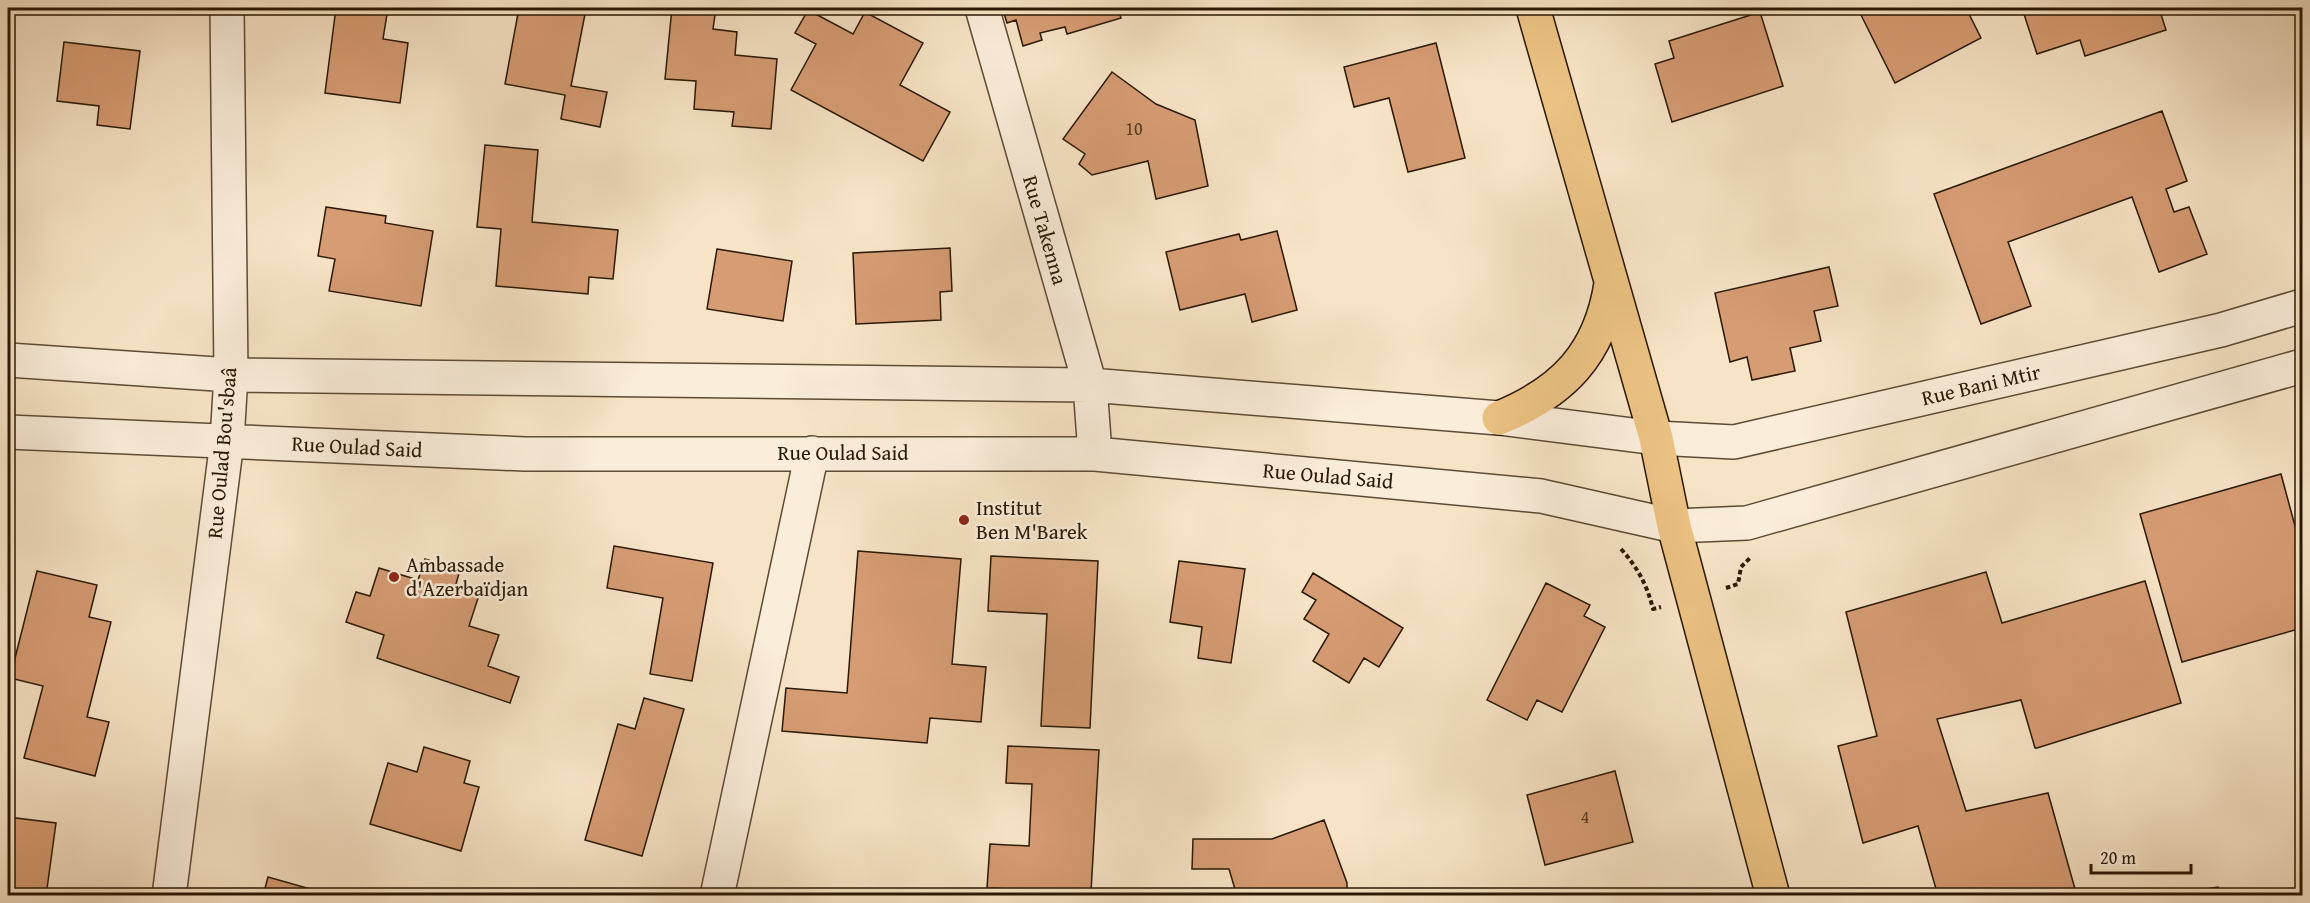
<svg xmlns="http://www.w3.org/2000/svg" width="2310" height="903" font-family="'Gentium Book Plus',serif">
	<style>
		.building { fill: #d69c74; stroke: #2a1805; stroke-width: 1.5 }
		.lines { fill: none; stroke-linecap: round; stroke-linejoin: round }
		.minor-casing { stroke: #5d4b35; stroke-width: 36 }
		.major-casing { stroke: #2a1805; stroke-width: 36 }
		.path { stroke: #2a1805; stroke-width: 4; stroke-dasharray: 4.5 3; stroke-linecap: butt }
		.minor { stroke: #faedda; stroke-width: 33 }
		.major { stroke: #ecc283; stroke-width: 33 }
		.poi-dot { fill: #8f2418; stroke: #faedda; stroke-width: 2 }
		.labels { text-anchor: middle; stroke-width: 5; stroke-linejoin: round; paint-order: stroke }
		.number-label { font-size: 18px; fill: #553921 }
		.street-label { font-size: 21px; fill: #2a1805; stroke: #faedda }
		.poi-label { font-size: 21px; fill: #2a1805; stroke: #faedda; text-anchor: start }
	</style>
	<rect width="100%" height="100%" fill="#f7e4c6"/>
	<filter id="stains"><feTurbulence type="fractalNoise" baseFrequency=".00333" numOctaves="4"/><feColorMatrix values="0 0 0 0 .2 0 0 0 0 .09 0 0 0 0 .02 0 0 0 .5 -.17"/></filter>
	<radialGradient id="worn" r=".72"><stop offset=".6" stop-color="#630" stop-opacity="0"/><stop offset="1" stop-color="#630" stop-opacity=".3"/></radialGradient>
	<path class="building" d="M 336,8 L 388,8 L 383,39 L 408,43 L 400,103 L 325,93 Z
		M 519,8 L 586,9 L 571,86 L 607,92 L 600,127 L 561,119 L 565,95 L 505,84 Z
		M 672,8 L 716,8 L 713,29 L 737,32 L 735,55 L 777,59 L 771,129 L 732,126 L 734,112 L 694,109 L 696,81 L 665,79 Z
		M 1011,8 L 1118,8 L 1121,18 L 1067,34 L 1065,27 L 1040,33 L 1042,40 L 1023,46 L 1016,20 L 1007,23 L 1003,10 Z
		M 1861,8 L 1966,8 L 1981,38 L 1895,83 L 1858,9 Z
		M 2022,8 L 2159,8 L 2166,30 L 2085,56 L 2080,40 L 2037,54 Z
		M 808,10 L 853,34 L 865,12 L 923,43 L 900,85 L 950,112 L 923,161 L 791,90 L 816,44 L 795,33 Z
		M 1760,12 L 1783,86 L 1672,122 L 1655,64 L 1674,58 L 1669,41 Z
		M 64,42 L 140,51 L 130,129 L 97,125 L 99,106 L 57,101 Z
		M 1436,43 L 1465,158 L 1408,172 L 1389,98 L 1354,107 L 1344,67 Z
		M 1112,72 L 1156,104 L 1195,120 L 1208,186 L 1156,199 L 1148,161 L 1092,175 L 1079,164 L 1085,154 L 1063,139 Z
		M 2162,111 L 2187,181 L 2166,189 L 2174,212 L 2189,207 L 2207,254 L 2159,272 L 2132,197 L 2008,242 L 2031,306 L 1981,324 L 1934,194 Z
		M 485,145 L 538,150 L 532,222 L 618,230 L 613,279 L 589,277 L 588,294 L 496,286 L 501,229 L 477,227 Z
		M 326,207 L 386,216 L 385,223 L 433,231 L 421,306 L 329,291 L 335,259 L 318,256 Z
		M 1277,231 L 1297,310 L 1252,322 L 1245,294 L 1180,310 L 1166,252 L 1239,234 L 1241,240 Z
		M 950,248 L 952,291 L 940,292 L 941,320 L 856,324 L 853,253 Z
		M 717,249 L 792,261 L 783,321 L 707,309 Z
		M 1829,267 L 1838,306 L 1814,311 L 1821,341 L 1790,348 L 1795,371 L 1752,380 L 1747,357 L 1730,362 L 1715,293 Z
		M 2281,474 L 2302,552 L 2302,628 L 2182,662 L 2140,514 Z
		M 614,546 L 713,563 L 692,681 L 650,674 L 663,598 L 607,588 Z
		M 858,551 L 961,559 L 952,664 L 986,667 L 981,722 L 930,718 L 927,743 L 782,731 L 786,688 L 847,693 Z
		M 991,556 L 1098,561 L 1090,728 L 1041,726 L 1047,614 L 988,611 Z
		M 425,559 L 460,570 L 456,584 L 480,592 L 469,626 L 499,635 L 488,666 L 519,677 L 510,703 L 377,658 L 384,635 L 346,622 L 356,592 L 370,596 L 379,568 L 418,580 Z
		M 1179,561 L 1245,569 L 1231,663 L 1198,658 L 1202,627 L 1170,622 Z
		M 37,571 L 97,585 L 89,617 L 111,622 L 87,717 L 109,722 L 95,776 L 24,758 L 43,686 L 10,678 Z
		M 1986,572 L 2002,623 L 2145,581 L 2181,703 L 2037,748 L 2035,748 L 2021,700 L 1937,719 L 1966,811 L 2048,793 L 2077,896 L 1938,896 L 1918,826 L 1863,843 L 1838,746 L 1877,736 L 1846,612 Z
		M 1313,573 L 1403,628 L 1379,667 L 1364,658 L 1349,683 L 1313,661 L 1329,634 L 1304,619 L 1316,600 L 1302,592 Z
		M 1546,583 L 1590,605 L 1584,616 L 1605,627 L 1562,712 L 1537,700 L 1527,720 L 1487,700 Z
		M 644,698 L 684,709 L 642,856 L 585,840 L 618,724 L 635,729 Z
		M 1008,746 L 1099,750 L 1091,892 L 987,888 L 990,844 L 1029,846 L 1032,784 L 1006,783 Z
		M 424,747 L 470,761 L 464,783 L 479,787 L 461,851 L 370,824 L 388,763 L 417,772 Z
		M 1615,771 L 1633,842 L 1545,865 L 1527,795 Z
		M 8,817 L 56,823 L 46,896 L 8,896 Z
		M 1324,820 L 1347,883 L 1347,896 L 1237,896 L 1229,869 L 1192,869 L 1193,839 L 1272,839 Z
		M 268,877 L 335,896 L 263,896 Z
		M 2218,887 L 2220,896 L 2161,896 Z"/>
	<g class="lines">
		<defs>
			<path id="minor" d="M 982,8 L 1090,385 L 1095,454
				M 8,360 L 231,375 L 1090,385 L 1499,418 L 1656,438 L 1734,442 L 2221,330 L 2302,306
				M 8,432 L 525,454 L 1095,454 L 1541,496 L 1674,526 L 1747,523 L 2302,366
				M 169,896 L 227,441 L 231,375 L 227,8
				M 717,896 L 812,453"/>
			<path id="major" d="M 1533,8 L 1656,438 L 1674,526 L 1773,896
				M 1499,418 C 1563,392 1600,354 1611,284"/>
		</defs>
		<use href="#minor" class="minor-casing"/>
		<use href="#major" class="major-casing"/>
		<path class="path" d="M 1621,549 C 1638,568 1647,585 1653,609 L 1661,607
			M 1726,588 L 1738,584 L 1741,567 L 1750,558"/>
		<use href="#minor" class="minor"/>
		<use href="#major" class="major"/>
	</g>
	<g class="poi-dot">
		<circle cx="964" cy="520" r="6"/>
		<circle cx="394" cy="577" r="6"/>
	</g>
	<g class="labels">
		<g class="number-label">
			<text x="1134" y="135">10</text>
			<text x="1585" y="823">4</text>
		</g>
		<g class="street-label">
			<text transform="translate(1045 230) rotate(74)" y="7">Rue Takenna</text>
			<text transform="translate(1981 385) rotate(-13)" y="7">Rue Bani Mtir</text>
			<text transform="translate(357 447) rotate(3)" y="7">Rue Oulad Said</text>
			<text transform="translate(222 453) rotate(-85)" y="7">Rue Oulad Bou'sbaâ</text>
			<text x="843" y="460">Rue Oulad Said</text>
			<text transform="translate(1328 476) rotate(5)" y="7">Rue Oulad Said</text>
		</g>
		<g class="poi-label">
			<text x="976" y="515">Institut<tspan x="976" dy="24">Ben M'Barek</tspan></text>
			<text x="406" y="572">Ambassade<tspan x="406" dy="24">d'Azerbaïdjan</tspan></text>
		</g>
	</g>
	<rect width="2310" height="903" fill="none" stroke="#f7e4c6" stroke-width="30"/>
	<rect x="9" y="9" width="2292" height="885" fill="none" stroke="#2a1805" stroke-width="3"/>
	<rect x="15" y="15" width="2280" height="873" fill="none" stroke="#2a1805" stroke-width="1.5"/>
	<path d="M2091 864v9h100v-9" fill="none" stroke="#2a1805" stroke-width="3"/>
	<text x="2100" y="864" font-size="18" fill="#2a1805" stroke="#faedda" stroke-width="4.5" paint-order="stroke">20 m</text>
	<rect width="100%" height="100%" filter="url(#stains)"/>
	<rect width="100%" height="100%" fill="url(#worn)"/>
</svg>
